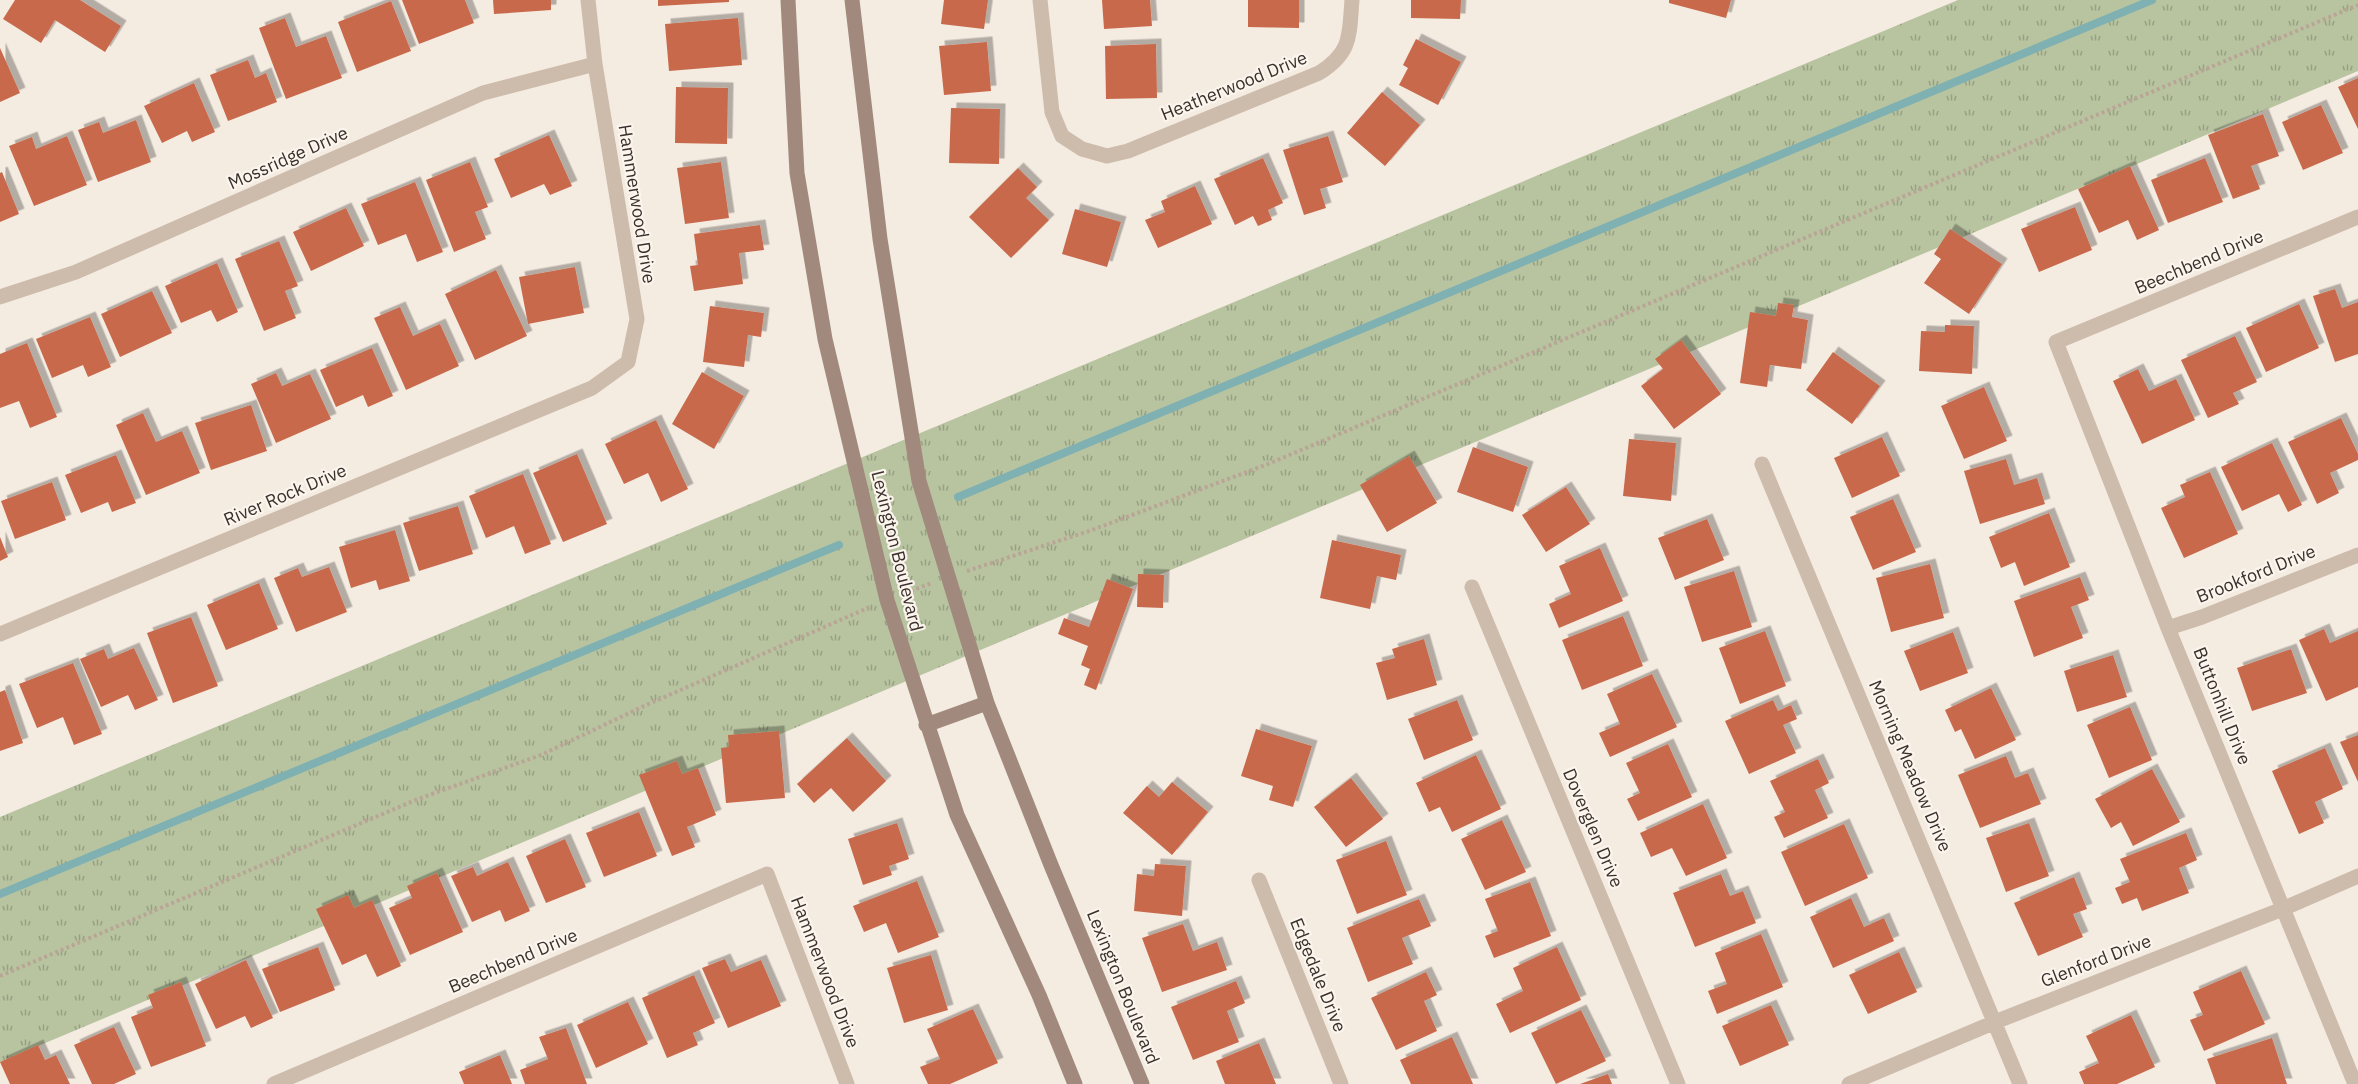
<svg xmlns="http://www.w3.org/2000/svg" width="2358" height="1084" font-family="'IBM Plex Sans',sans-serif">
	<style>
		.grass { fill: url(#grass-tufts) }
		.lines { fill: none; stroke-linecap: round; stroke-linejoin: round }
		.stream { stroke: #7fb0b2; stroke-width: 8 }
		.building { fill: #c8694b; filter: url(#shadow) }
		.path { stroke: #b9a596; stroke-width: 4; stroke-dasharray: 3 3; stroke-linecap: butt }
		.street { stroke: #cdbbac; stroke-width: 15 }
		.secondary { stroke: #a18a7d; stroke-width: 15 }
		.labels { text-anchor: middle; stroke-width: 4.5; stroke-linejoin: round; paint-order: stroke }
		.street-label { font-size: 18px; fill: #3b302b; stroke: #fbf5ee }
	</style>
	<defs>
		<pattern id="grass-tufts" width="24" height="20" patternUnits="userSpaceOnUse" patternTransform="scale(1.5)"><rect width="24" height="20" fill="#b8c4a0"/><path d="M3 7l-1-3M5 7V3M7 7l1-3M15 17l-1-3M17 17v-4M19 17l1-3" fill="none" stroke="#97a083"/></pattern>
		<filter id="shadow"><feDropShadow dx="5.5" dy="-5.5" stdDeviation="0" flood-color="#0004"/></filter>
	</defs>
	<rect width="100%" height="100%" fill="#f4ebe1"/>
	<path class="grass" d="M 1958,0 L 2358,0 L 2358,71 L 0,1062 L 0,817 Z"/>
	<g class="lines">
		<path class="stream" d="M 958,497 L 2152,0
			M 0,894 L 839,545"/>
	</g>
	<path class="building" d="M 15,0 L 80,0 L 121,26 L 105,52 L 55,20 L 41,43 L 3,19 Z
		M 402,0 L 465,0 L 474,23 L 419,44 Z
		M 493,0 L 551,0 L 551,10 L 494,14 Z
		M 658,0 L 729,0 L 729,2 L 658,6 Z
		M 944,0 L 988,0 L 984,29 L 941,24 Z
		M 1102,0 L 1150,0 L 1152,26 L 1104,29 Z
		M 1248,0 L 1299,0 L 1299,28 L 1248,27 Z
		M 1411,0 L 1461,0 L 1460,19 L 1411,18 Z
		M 1669,0 L 1731,0 L 1726,18 L 1669,3 Z
		M 391,1 L 411,51 L 357,72 L 338,22 Z
		M 285,18 L 296,47 L 326,36 L 342,78 L 286,99 L 259,28 Z
		M 738,18 L 742,65 L 669,71 L 665,24 Z
		M 1416,39 L 1461,62 L 1438,105 L 1399,85 L 1408,68 L 1403,65 Z
		M 987,42 L 991,91 L 944,95 L 939,46 Z
		M 1156,44 L 1157,98 L 1106,99 L 1105,46 Z
		M 0,48 L 20,93 L 0,102 Z
		M 248,60 L 255,78 L 266,73 L 277,102 L 228,121 L 210,75 Z
		M 2358,78 L 2358,129 L 2338,87 Z
		M 194,83 L 215,132 L 192,142 L 187,131 L 162,143 L 144,106 Z
		M 676,87 L 728,88 L 727,144 L 675,143 Z
		M 1382,92 L 1420,125 L 1385,166 L 1347,133 Z
		M 2321,105 L 2343,153 L 2303,170 L 2282,122 Z
		M 951,108 L 1000,109 L 999,164 L 949,163 Z
		M 2263,114 L 2279,156 L 2251,166 L 2260,189 L 2233,199 L 2208,135 Z
		M 136,120 L 151,162 L 98,182 L 78,130 L 99,122 L 103,133 Z
		M 549,135 L 572,186 L 550,195 L 544,184 L 511,198 L 494,159 Z
		M 67,136 L 87,185 L 34,206 L 9,146 L 32,137 L 36,149 Z
		M 1328,136 L 1343,182 L 1320,189 L 1326,208 L 1304,215 L 1283,150 Z
		M 1263,158 L 1283,203 L 1268,210 L 1272,220 L 1258,226 L 1253,216 L 1235,225 L 1214,179 Z
		M 2205,158 L 2223,202 L 2168,223 L 2151,180 Z
		M 470,162 L 488,207 L 475,212 L 486,239 L 454,252 L 426,180 Z
		M 721,162 L 729,218 L 685,224 L 677,168 Z
		M 2130,166 L 2159,230 L 2137,240 L 2128,220 L 2099,233 L 2078,189 Z
		M 1018,168 L 1037,187 L 1026,198 L 1049,220 L 1011,258 L 969,217 Z
		M 2,172 L 19,214 L 0,222 L 0,173 Z
		M 415,182 L 443,252 L 417,262 L 406,234 L 378,245 L 361,204 Z
		M 1195,186 L 1212,224 L 1158,248 L 1145,220 L 1165,212 L 1161,201 Z
		M 2075,207 L 2092,250 L 2039,272 L 2021,229 Z
		M 346,208 L 364,246 L 311,271 L 293,232 Z
		M 1075,209 L 1121,222 L 1107,267 L 1062,254 Z
		M 760,225 L 764,250 L 739,253 L 743,284 L 694,291 L 690,266 L 698,265 L 694,234 Z
		M 1950,229 L 2002,264 L 1969,314 L 1924,283 L 1941,259 L 1934,254 Z
		M 279,241 L 298,286 L 285,291 L 296,318 L 264,331 L 235,259 Z
		M 217,263 L 238,312 L 217,322 L 211,310 L 181,323 L 165,286 Z
		M 575,267 L 584,313 L 528,324 L 519,277 Z
		M 496,270 L 527,336 L 475,360 L 445,294 Z
		M 2335,289 L 2342,308 L 2358,302 L 2358,354 L 2335,362 L 2313,296 Z
		M 152,291 L 172,333 L 120,357 L 101,314 Z
		M 1778,303 L 1794,305 L 1792,317 L 1808,320 L 1801,369 L 1770,365 L 1767,387 L 1740,383 L 1750,312 L 1776,316 Z
		M 2299,304 L 2319,348 L 2266,372 L 2246,328 Z
		M 710,306 L 764,313 L 761,337 L 748,335 L 744,367 L 703,362 Z
		M 400,307 L 413,336 L 440,324 L 459,366 L 406,390 L 374,318 Z
		M 90,317 L 111,367 L 88,377 L 83,365 L 52,378 L 36,339 Z
		M 1945,325 L 1974,326 L 1972,374 L 1919,371 L 1921,331 L 1945,332 Z
		M 2235,336 L 2257,382 L 2233,393 L 2239,404 L 2208,418 L 2181,360 Z
		M 1681,340 L 1721,394 L 1674,429 L 1641,386 L 1663,369 L 1655,359 Z
		M 27,343 L 57,417 L 30,428 L 19,401 L 0,408 L 0,354 Z
		M 372,348 L 393,396 L 368,407 L 363,395 L 336,407 L 320,370 Z
		M 1833,352 L 1880,386 L 1852,424 L 1806,390 Z
		M 2138,369 L 2149,391 L 2176,379 L 2195,420 L 2142,444 L 2113,381 Z
		M 702,372 L 744,396 L 714,449 L 672,424 Z
		M 276,373 L 282,386 L 310,374 L 331,419 L 276,443 L 251,384 Z
		M 1984,387 L 2007,441 L 1964,459 L 1941,406 Z
		M 251,405 L 267,451 L 211,470 L 195,423 Z
		M 143,413 L 156,442 L 182,431 L 200,473 L 146,495 L 116,425 Z
		M 2341,418 L 2358,454 L 2358,460 L 2330,473 L 2339,493 L 2317,504 L 2288,442 Z
		M 656,420 L 688,489 L 661,502 L 648,473 L 624,484 L 605,444 Z
		M 1882,437 L 1900,476 L 1852,498 L 1834,458 Z
		M 1629,439 L 1676,443 L 1671,501 L 1623,496 Z
		M 2272,443 L 2302,505 L 2288,512 L 2279,494 L 2242,511 L 2221,467 Z
		M 1473,447 L 1528,467 L 1513,512 L 1457,492 Z
		M 577,454 L 607,524 L 563,542 L 533,473 Z
		M 116,455 L 136,503 L 112,512 L 108,502 L 81,513 L 65,475 Z
		M 1409,456 L 1437,503 L 1387,532 L 1360,485 Z
		M 2006,459 L 2014,485 L 2037,478 L 2045,504 L 1980,524 L 1964,471 Z
		M 2210,472 L 2238,534 L 2184,558 L 2161,508 L 2185,497 L 2180,485 Z
		M 523,474 L 551,544 L 525,554 L 514,526 L 486,538 L 469,496 Z
		M 52,482 L 66,520 L 15,539 L 1,501 Z
		M 1566,487 L 1590,524 L 1546,552 L 1522,515 Z
		M 1893,499 L 1916,552 L 1873,570 L 1850,517 Z
		M 458,506 L 473,554 L 419,571 L 403,523 Z
		M 2049,513 L 2070,567 L 2024,586 L 2015,562 L 2001,568 L 1989,537 Z
		M 1707,519 L 1724,560 L 1675,580 L 1658,538 Z
		M 395,530 L 410,581 L 379,590 L 376,580 L 351,588 L 339,547 Z
		M 0,537 L 8,557 L 0,561 Z
		M 1332,540 L 1401,555 L 1396,580 L 1377,576 L 1370,609 L 1320,598 Z
		M 1600,548 L 1623,601 L 1559,628 L 1549,604 L 1571,594 L 1559,566 Z
		M 1930,564 L 1944,618 L 1891,632 L 1876,578 Z
		M 329,567 L 347,612 L 296,632 L 274,578 L 298,568 L 302,577 Z
		M 1734,571 L 1752,627 L 1702,642 L 1684,587 Z
		M 1138,574 L 1164,575 L 1163,608 L 1137,607 Z
		M 2080,577 L 2089,600 L 2071,607 L 2083,638 L 2034,657 L 2014,601 Z
		M 1107,579 L 1133,589 L 1096,690 L 1084,685 L 1090,669 L 1081,665 L 1088,646 L 1058,634 L 1064,618 L 1089,627 Z
		M 259,583 L 278,629 L 226,650 L 207,605 Z
		M 1623,616 L 1643,666 L 1582,690 L 1562,640 Z
		M 191,617 L 218,686 L 173,703 L 147,633 Z
		M 2324,629 L 2330,643 L 2358,631 L 2358,687 L 2326,701 L 2299,640 Z
		M 1765,631 L 1786,686 L 1740,704 L 1719,648 Z
		M 1953,632 L 1968,673 L 1920,691 L 1904,651 Z
		M 1424,639 L 1437,685 L 1387,700 L 1376,663 L 1395,658 L 1392,649 Z
		M 134,648 L 158,700 L 135,710 L 128,695 L 101,707 L 80,659 L 104,649 L 108,659 Z
		M 2291,649 L 2307,693 L 2252,711 L 2237,668 Z
		M 2113,655 L 2127,697 L 2077,712 L 2064,671 Z
		M 73,663 L 102,734 L 74,745 L 63,717 L 37,728 L 19,684 Z
		M 1652,674 L 1677,727 L 1610,757 L 1599,733 L 1620,724 L 1607,694 Z
		M 1991,688 L 2016,740 L 1975,759 L 1961,729 L 1955,732 L 1945,710 Z
		M 5,690 L 23,743 L 0,751 L 0,692 Z
		M 1457,700 L 1473,740 L 1424,760 L 1408,719 Z
		M 1773,700 L 1778,711 L 1791,705 L 1797,719 L 1783,725 L 1796,753 L 1749,774 L 1725,721 Z
		M 2130,707 L 2152,760 L 2109,778 L 2087,725 Z
		M 1256,729 L 1312,746 L 1293,807 L 1269,800 L 1273,786 L 1241,776 Z
		M 779,731 L 785,798 L 726,803 L 721,748 L 729,747 L 728,735 Z
		M 2358,735 L 2358,782 L 2340,742 Z
		M 847,738 L 886,781 L 853,812 L 831,788 L 814,803 L 797,784 Z
		M 1668,744 L 1692,797 L 1638,821 L 1627,799 L 1640,793 L 1626,763 Z
		M 2325,748 L 2343,789 L 2315,802 L 2324,823 L 2299,834 L 2272,771 Z
		M 1476,755 L 1501,809 L 1452,832 L 1440,807 L 1429,812 L 1416,783 Z
		M 2006,756 L 2015,778 L 2028,773 L 2041,804 L 1980,828 L 1958,775 Z
		M 1818,759 L 1829,783 L 1815,790 L 1828,818 L 1784,838 L 1774,817 L 1785,812 L 1770,781 Z
		M 677,761 L 682,774 L 698,768 L 716,815 L 687,827 L 695,847 L 672,856 L 639,775 Z
		M 2152,769 L 2180,822 L 2133,846 L 2121,822 L 2111,828 L 2095,799 Z
		M 1351,778 L 1383,819 L 1346,847 L 1314,807 Z
		M 1172,782 L 1208,812 L 1172,855 L 1123,813 L 1147,786 L 1159,797 Z
		M 1703,804 L 1727,858 L 1686,876 L 1672,848 L 1651,857 L 1640,833 Z
		M 639,812 L 657,856 L 604,877 L 586,833 Z
		M 1502,820 L 1526,872 L 1485,890 L 1461,839 Z
		M 897,823 L 909,859 L 889,866 L 892,875 L 863,885 L 848,839 Z
		M 2029,823 L 2049,876 L 2006,892 L 1986,838 Z
		M 1844,824 L 1868,878 L 1805,906 L 1781,852 Z
		M 2186,833 L 2197,860 L 2179,868 L 2189,893 L 2142,911 L 2137,898 L 2122,904 L 2115,888 L 2130,882 L 2120,859 Z
		M 565,839 L 586,887 L 546,903 L 526,856 Z
		M 1386,841 L 1407,895 L 1357,914 L 1336,860 Z
		M 508,862 L 530,911 L 505,922 L 500,910 L 472,922 L 451,876 L 473,867 L 477,876 Z
		M 1155,864 L 1186,866 L 1182,916 L 1134,911 L 1137,874 L 1154,876 Z
		M 437,873 L 463,932 L 410,955 L 389,908 L 412,898 L 407,886 Z
		M 1721,874 L 1730,896 L 1743,891 L 1756,923 L 1695,947 L 1673,893 Z
		M 2074,877 L 2087,909 L 2073,914 L 2083,937 L 2038,956 L 2014,903 Z
		M 917,881 L 939,937 L 898,953 L 886,923 L 864,932 L 853,906 Z
		M 1530,882 L 1551,936 L 1494,958 L 1485,936 L 1498,931 L 1485,899 Z
		M 348,895 L 354,908 L 372,900 L 401,966 L 377,977 L 366,954 L 342,965 L 316,909 Z
		M 1851,898 L 1864,927 L 1884,918 L 1894,941 L 1833,968 L 1810,917 Z
		M 1419,899 L 1431,926 L 1402,938 L 1413,964 L 1368,982 L 1347,928 Z
		M 1183,924 L 1193,951 L 1217,942 L 1227,970 L 1162,992 L 1142,938 Z
		M 1761,934 L 1783,987 L 1717,1014 L 1708,991 L 1727,984 L 1715,953 Z
		M 318,947 L 335,990 L 280,1012 L 262,969 Z
		M 1557,947 L 1581,1000 L 1510,1033 L 1496,1004 L 1523,991 L 1513,968 Z
		M 1899,952 L 1917,992 L 1868,1014 L 1849,975 Z
		M 931,955 L 948,1010 L 904,1023 L 887,968 Z
		M 725,959 L 731,972 L 761,960 L 781,1006 L 728,1028 L 702,968 Z
		M 246,960 L 273,1018 L 251,1028 L 245,1016 L 216,1029 L 195,984 Z
		M 2241,971 L 2265,1024 L 2204,1051 L 2190,1020 L 2203,1015 L 2193,992 Z
		M 1426,972 L 1437,995 L 1424,1001 L 1437,1031 L 1396,1050 L 1371,998 Z
		M 694,975 L 715,1023 L 693,1033 L 698,1045 L 667,1058 L 642,998 Z
		M 1236,981 L 1245,1003 L 1227,1011 L 1239,1042 L 1193,1060 L 1171,1007 Z
		M 181,982 L 206,1046 L 151,1067 L 131,1017 L 153,1008 L 148,995 Z
		M 628,1002 L 648,1044 L 596,1068 L 577,1025 Z
		M 1771,1005 L 1789,1045 L 1740,1066 L 1722,1026 Z
		M 973,1009 L 998,1063 L 950,1084 L 928,1084 L 920,1067 L 940,1059 L 927,1029 Z
		M 1581,1010 L 1606,1061 L 1556,1084 L 1531,1033 Z
		M 2131,1015 L 2155,1067 L 2117,1084 L 2084,1084 L 2079,1072 L 2099,1063 L 2086,1036 Z
		M 114,1027 L 136,1074 L 114,1084 L 92,1084 L 74,1045 Z
		M 566,1028 L 587,1084 L 525,1084 L 520,1070 L 548,1059 L 539,1037 Z
		M 1452,1037 L 1473,1084 L 1411,1084 L 1400,1060 Z
		M 2272,1038 L 2287,1084 L 2216,1084 L 2207,1059 Z
		M 1259,1043 L 1276,1084 L 1225,1084 L 1216,1061 Z
		M 38,1045 L 45,1060 L 56,1055 L 70,1084 L 10,1084 L 0,1062 Z
		M 500,1055 L 512,1084 L 464,1084 L 459,1072 Z
		M 1608,1074 L 1612,1084 L 1580,1084 Z"/>
	<g class="lines">
		<path class="path" d="M 967,571 L 1092,530 L 1268,464 L 2358,5
			M 905,593 L 932,583
			M 0,976 L 418,799 L 541,755 L 644,706 L 870,607"/>
		<path class="street" d="M 1040,0 L 1052,112 L 1062,136 L 1082,149 L 1107,156 L 1128,151 L 1319,73 C 1352,52 1349,36 1352,0
			M 0,297 L 76,272 L 483,93 L 595,64
			M 1762,464 L 2020,1084
			M 1472,587 L 1678,1084
			M 2168,628 L 2202,617 L 2358,555
			M 0,634 L 592,388 L 628,362 L 637,319 L 595,64 L 588,0
			M 1259,880 L 1341,1084
			M 274,1084 L 767,874 L 847,1084
			M 1849,1084 L 1995,1022 L 2285,908 L 2358,876
			M 2355,1084 L 2168,628 L 2056,342 L 2358,217"/>
		<path class="secondary" d="M 788,0 L 797,173 L 825,339 L 887,600 L 957,815 L 1039,995 L 1075,1084
			M 852,0 L 880,239 L 919,481 L 987,703 L 1051,865 L 1142,1084
			M 926,725 L 987,703"/>
	</g>
	<g class="labels">
		<g class="street-label">
			<text transform="translate(1234 86) rotate(-22)" y="6">Heatherwood Drive</text>
			<text transform="translate(288 158) rotate(-24)" y="6">Mossridge Drive</text>
			<text transform="translate(637 204) rotate(81)" y="6">Hammerwood Drive</text>
			<text transform="translate(2199 262) rotate(-23)" y="6">Beechbend Drive</text>
			<text transform="translate(285 495) rotate(-23)" y="6">River Rock Drive</text>
			<text transform="translate(897 551) rotate(76)" y="6">Lexington Boulevard</text>
			<text transform="translate(2256 574) rotate(-22)" y="6">Brookford Drive</text>
			<text transform="translate(2222 706) rotate(68)" y="6">Buttonhill Drive</text>
			<text transform="translate(1910 766) rotate(67)" y="6">Morning Meadow Drive</text>
			<text transform="translate(1593 828) rotate(67)" y="6">Doverglen Drive</text>
			<text transform="translate(513 961) rotate(-23)" y="6">Beechbend Drive</text>
			<text transform="translate(2096 961) rotate(-21)" y="6">Glenford Drive</text>
			<text transform="translate(825 972) rotate(69)" y="6">Hammerwood Drive</text>
			<text transform="translate(1318 975) rotate(68)" y="6">Edgedale Drive</text>
			<text transform="translate(1123 987) rotate(68)" y="6">Lexington Boulevard</text>
		</g>
	</g>
</svg>
